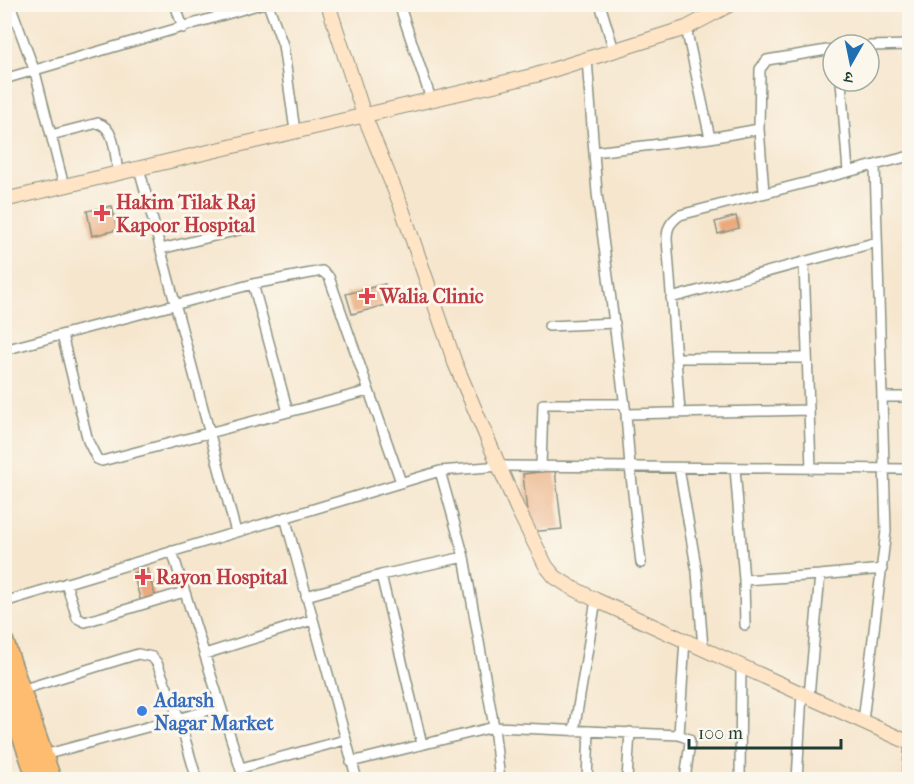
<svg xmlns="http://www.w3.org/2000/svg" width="914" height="784" font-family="'IM FELL French Canon','Noto Serif Devanagari',serif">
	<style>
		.building { fill: #eaaa7d }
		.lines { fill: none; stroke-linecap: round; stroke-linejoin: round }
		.street-casing { stroke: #8a9281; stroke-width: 12 }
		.secondary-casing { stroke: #8a9281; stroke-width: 16 }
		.highway-casing { stroke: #8a9281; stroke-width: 21 }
		.street { stroke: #fff; stroke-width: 9 }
		.secondary { stroke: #ffe4c6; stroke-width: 14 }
		.highway { stroke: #febc70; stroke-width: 18 }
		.health-dot { fill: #e0444e; stroke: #fbf7ec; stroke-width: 2 }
		.shop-dot { fill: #3f7fe0; stroke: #fbf7ec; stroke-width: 2 }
		.labels { text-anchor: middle; stroke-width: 6; stroke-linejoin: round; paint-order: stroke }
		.health-label { font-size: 20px; font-weight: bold; fill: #be3a42; stroke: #fbf7ec; text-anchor: start }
		.shop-label { font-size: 20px; font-weight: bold; fill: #366cbe; stroke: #fbf7ec; text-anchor: start }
	</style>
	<rect width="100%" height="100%" fill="#fbf7ec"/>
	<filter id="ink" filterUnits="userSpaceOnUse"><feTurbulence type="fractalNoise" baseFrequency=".0167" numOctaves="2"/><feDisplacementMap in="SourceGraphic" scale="12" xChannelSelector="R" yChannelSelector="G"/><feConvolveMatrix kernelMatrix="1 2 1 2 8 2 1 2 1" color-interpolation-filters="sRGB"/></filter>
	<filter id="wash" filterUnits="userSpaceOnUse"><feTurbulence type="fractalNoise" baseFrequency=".008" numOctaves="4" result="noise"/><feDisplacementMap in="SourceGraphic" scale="24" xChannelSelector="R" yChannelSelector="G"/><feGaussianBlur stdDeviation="1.35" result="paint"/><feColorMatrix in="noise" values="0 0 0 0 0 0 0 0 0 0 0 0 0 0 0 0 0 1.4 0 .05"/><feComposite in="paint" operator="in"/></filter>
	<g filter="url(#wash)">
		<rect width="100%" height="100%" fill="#f6e6ce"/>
		<g id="blocks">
			<path class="building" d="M 112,206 L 117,230 L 92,236 L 87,211 Z
				M 736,216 L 739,228 L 718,234 L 715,222 Z
				M 385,284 L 390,304 L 352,314 L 346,294 Z
				M 555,470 L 562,529 L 529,532 L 523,474 Z
				M 147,569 L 156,598 L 141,602 L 133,573 Z"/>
		</g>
	</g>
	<g filter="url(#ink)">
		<use href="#blocks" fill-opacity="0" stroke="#8a9281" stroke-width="1.5"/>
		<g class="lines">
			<defs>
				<path id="street" d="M 10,4 L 35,72 L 64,186
					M 175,4 L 183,28
					M 268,4 L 283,45 L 295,131
					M 399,4 L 431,99
					M 600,4 L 614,50
					M 686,28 L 710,138
					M 869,46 L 910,45
					M 587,59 L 597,193 L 626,414 L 630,467 L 641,563
					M 4,79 L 261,4
					M 841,81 L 848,172
					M 51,135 L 98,123 C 116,128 115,157 118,173
					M 594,152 L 710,138 L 759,129
					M 139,168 L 236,532
					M 764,192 L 759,129 L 760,69 L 767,60 L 833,49
					M 161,249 L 251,227
					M 804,262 L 811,469
					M 253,284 L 288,412
					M 671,298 L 877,242
					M 549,326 L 615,323
					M 62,335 L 88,441 L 97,459 L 102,461 L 368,391
					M 4,350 L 253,284 L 322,271 L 329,277 L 401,482
					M 676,358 L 807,358
					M 883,397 L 910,397
					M 680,412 L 667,239 C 667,228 670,222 680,215 L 910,156
					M 626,414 L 809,410
					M 541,467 L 543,404 L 624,404
					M 679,468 L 697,572 L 703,648
					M 735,468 L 744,580 L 745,625
					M 440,471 L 464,557 L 494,727 L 500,780
					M 285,517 L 357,780
					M 172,551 L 244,780
					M 381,575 L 422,744
					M 744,580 L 820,575 L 882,569
					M 66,583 L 77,618 L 85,622 L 184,592
					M 306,596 L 381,575 L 464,557
					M 4,602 L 440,471 L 500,466 L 910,469
					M 205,654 L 312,620
					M 21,690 L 138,654 L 152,657 L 157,663 L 179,718 L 197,780
					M 809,696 L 820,575
					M 863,721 L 886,531 L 875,166
					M 574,731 L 596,600
					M 679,735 L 685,639
					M 44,755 L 221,707
					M 351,762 L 494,727 L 679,735 L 689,739 L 690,742 L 685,780
					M 241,768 L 345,740
					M 587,780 L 589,731
					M 627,780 L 630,732
					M 740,780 L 741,665
					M 797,780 L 802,693
					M 907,780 L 910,745"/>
				<path id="secondary" d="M 328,4 L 364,115 L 400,203 L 455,363 L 517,508 L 546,566 L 555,577 L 569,586 L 596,600 L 910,743
					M 4,200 L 536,75 L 686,28 L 731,4"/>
				<path id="highway" d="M 4,641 L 52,780
					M 4,686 L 37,780"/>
			</defs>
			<use href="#street" class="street-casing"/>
			<use href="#secondary" class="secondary-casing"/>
			<use href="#highway" class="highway-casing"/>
			<use href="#street" class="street"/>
			<use href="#secondary" class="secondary"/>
			<use href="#highway" class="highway"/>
		</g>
	</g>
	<g class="health-dot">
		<path d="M99 204h6v6h6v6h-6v6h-6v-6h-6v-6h6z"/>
		<path d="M364 287h6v6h6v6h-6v6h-6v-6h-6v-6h6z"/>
		<path d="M140 568h6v6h6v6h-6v6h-6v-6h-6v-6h6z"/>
	</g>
	<circle class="shop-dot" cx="142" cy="711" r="6"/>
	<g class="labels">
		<g class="health-label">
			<text x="116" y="209">Hakim Tilak Raj<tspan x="116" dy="23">Kapoor Hospital</tspan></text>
			<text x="380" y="303">Walia Clinic</text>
			<text x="156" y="584">Rayon Hospital</text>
		</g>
		<g class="shop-label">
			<text x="154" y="707">Adarsh<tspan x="154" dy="23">Nagar Market</tspan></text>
		</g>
	</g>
	<rect width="914" height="784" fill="none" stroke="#fbf7ec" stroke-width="24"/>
	<g transform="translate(851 63) rotate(189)"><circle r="28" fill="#fbf7ec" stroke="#a3ada2" stroke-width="1.5"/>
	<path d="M0-4.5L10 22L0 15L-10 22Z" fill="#1f6fb2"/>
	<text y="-9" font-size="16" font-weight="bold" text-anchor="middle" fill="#1f3d34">उ</text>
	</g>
	<path d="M689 739v9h152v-9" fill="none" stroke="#1f3d34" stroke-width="3"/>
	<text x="698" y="739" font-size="18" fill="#1f3d34" stroke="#fbf7ec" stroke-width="4.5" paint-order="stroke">100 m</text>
</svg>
